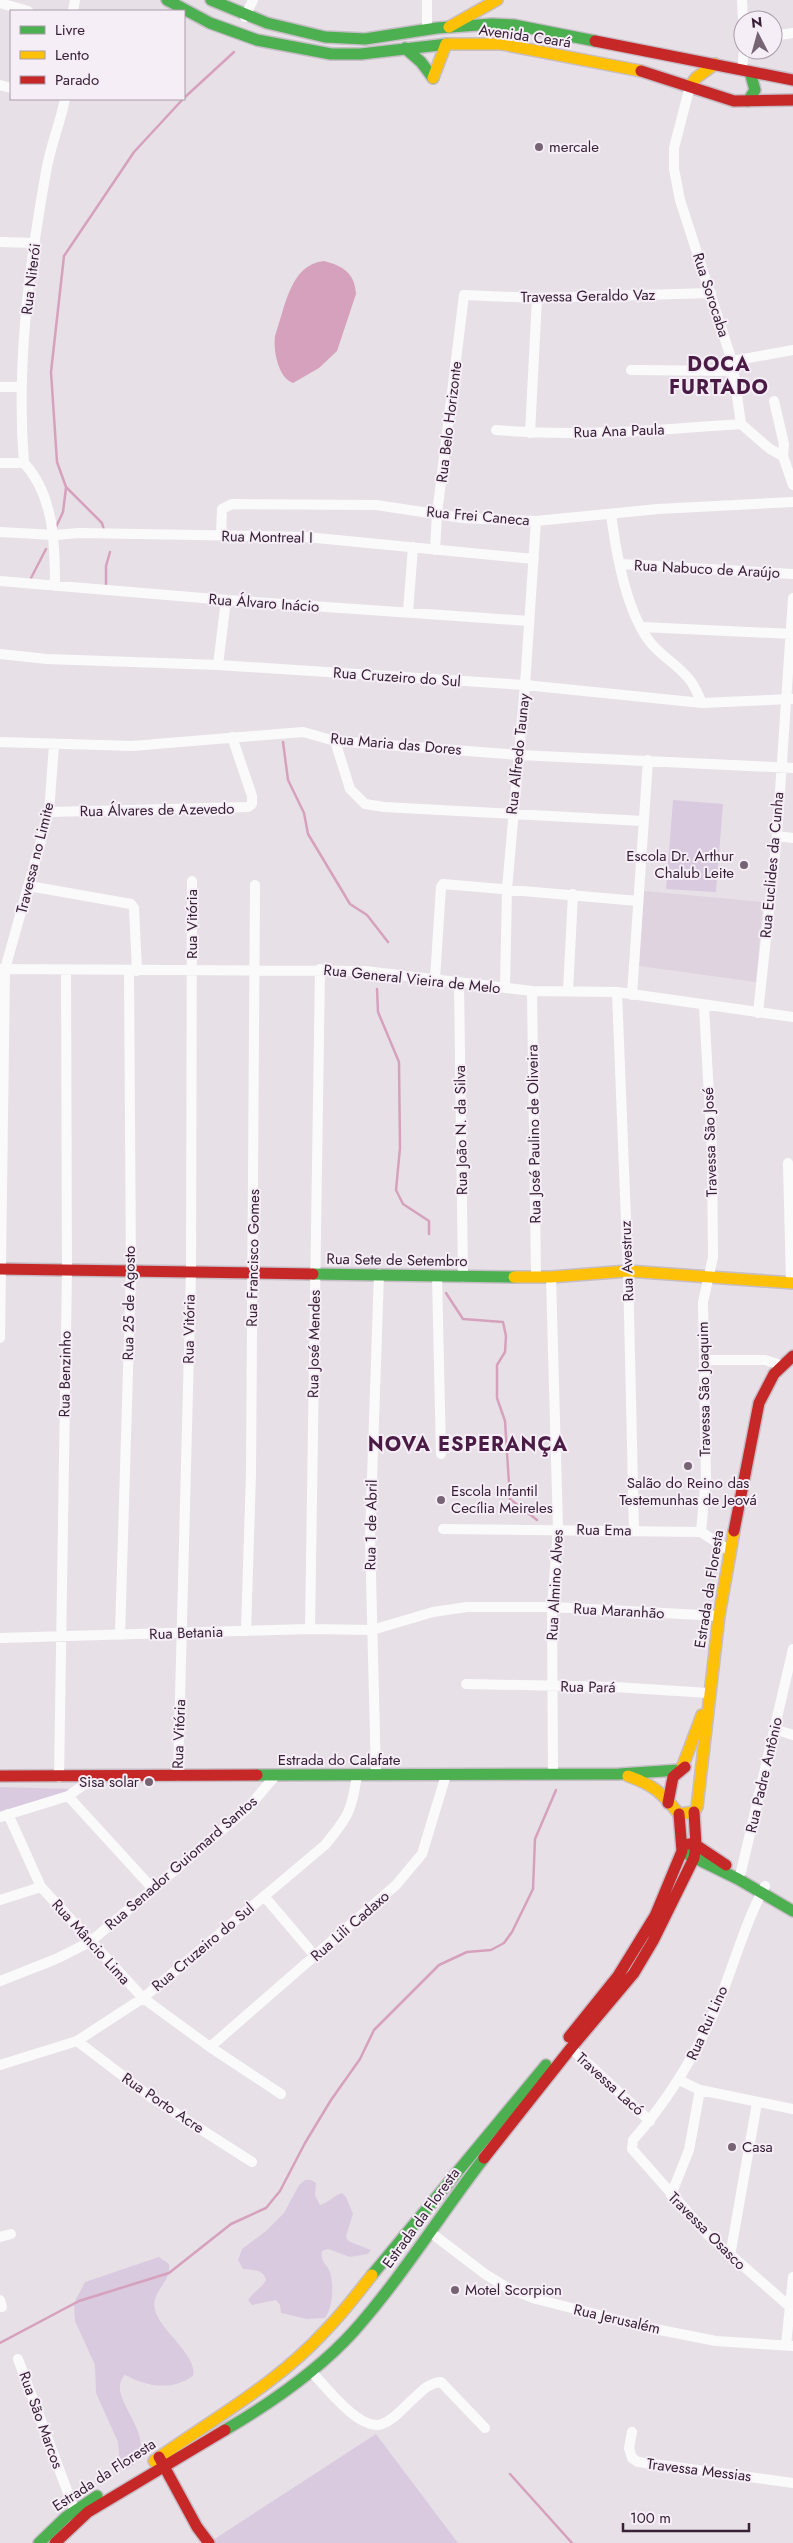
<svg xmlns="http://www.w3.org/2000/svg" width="793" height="2543" font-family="Jost,sans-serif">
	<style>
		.built { fill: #ded3df }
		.green { fill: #d9cae0 }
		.water { fill: #d6a1bc }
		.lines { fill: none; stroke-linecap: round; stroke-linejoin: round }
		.stream { stroke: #d6a1bc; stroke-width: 2.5 }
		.fast-casing { stroke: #c7bdc7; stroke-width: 14 }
		.slow-casing { stroke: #c7bdc7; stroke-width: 14 }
		.jam-casing { stroke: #c7bdc7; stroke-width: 14 }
		.street { stroke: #fbfafb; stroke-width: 10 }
		.fast { stroke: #4caf50; stroke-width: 11 }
		.slow { stroke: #ffc107; stroke-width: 11 }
		.jam { stroke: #c62828; stroke-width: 11 }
		.poi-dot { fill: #766475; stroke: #f5eef6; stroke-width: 2 }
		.labels { text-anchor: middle; stroke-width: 4; stroke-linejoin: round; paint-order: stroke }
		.street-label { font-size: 15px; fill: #392037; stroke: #f5eef6 }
		.poi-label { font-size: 15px; fill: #392037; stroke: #f5eef6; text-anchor: start }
		.district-label { font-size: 20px; font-weight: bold; letter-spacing: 1px; fill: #4a1c45; stroke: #f5eef6 }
	</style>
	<rect width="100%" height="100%" fill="#e7e1e7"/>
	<path class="built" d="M 644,891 L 763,902 L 756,982 L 639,966 Z"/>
	<path class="green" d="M 673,800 L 723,804 L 716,892 L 666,889 Z
		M 0,1787 L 73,1789 L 64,1796 L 0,1816 Z
		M 305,2180 L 311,2180 L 316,2183 L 315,2195 L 320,2205 C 328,2203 333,2196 342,2193 L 346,2197 L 353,2214 L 346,2236 L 348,2241 L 371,2250 L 368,2254 L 350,2257 L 328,2249 L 322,2251 C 320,2263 327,2263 330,2272 C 334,2284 333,2308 325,2318 L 307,2319 L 281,2313 L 280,2305 L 276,2300 L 252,2305 L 248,2300 C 253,2292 261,2289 266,2280 C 263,2269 253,2270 243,2269 L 238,2260 L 242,2249 L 266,2231 L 284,2213 L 299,2185 Z
		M 159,2257 L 169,2264 C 172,2283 150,2291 155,2310 C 161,2332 198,2355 193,2376 C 171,2391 148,2387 125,2375 C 104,2396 155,2430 137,2460 C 134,2465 131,2468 125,2469 L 120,2467 L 118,2442 L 96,2393 L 95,2365 L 75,2321 L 74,2303 L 85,2282 Z
		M 376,2434 L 458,2543 L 216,2543 L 213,2540 Z"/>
	<path class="water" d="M 324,261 C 343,266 355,273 356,294 L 337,351 L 319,368 L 293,383 C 278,378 273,350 275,336 C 285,308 290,264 324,261 Z"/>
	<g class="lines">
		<path class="stream" d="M 184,98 L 234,52
			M 56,527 L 63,512 L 66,488
			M 104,530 L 102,523 L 66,487 L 57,462 L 51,372 L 64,256 L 134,152 L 183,99
			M 31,578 L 46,549
			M 106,586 L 106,566 L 110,552
			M 283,742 L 288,780 L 304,813 L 308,834 L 350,904 L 367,915 L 388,942
			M 377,989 L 378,1012 L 399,1062 L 400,1148 L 396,1190 L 403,1204 L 429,1221 L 429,1234
			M 446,1293 L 463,1319 L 503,1322 L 506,1336 L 505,1352 L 497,1365 L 497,1398 L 505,1421 L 510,1499 L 537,1520
			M 0,2343 L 79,2301 L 169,2273 L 231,2224 L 266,2208 L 280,2191 L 305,2143 L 331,2100 L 360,2059 L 374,2030 L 439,1965 L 467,1952 L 491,1950 L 504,1943 L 512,1932 L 533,1889 L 535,1839 L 556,1790
			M 510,2474 L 572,2543"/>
		<defs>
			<path id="fast" d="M 167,0 L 210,23 L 257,40 L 331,54 L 361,54 L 448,44
				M 211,0 L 267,23 L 325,37 L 365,39 L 437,28 L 492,24 L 514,25 L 595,41
				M 405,48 L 421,62 L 433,78
				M 748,101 L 755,90 L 750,72
				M 313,1274 L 514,1277
				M 257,1775 L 619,1774 L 679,1770
				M 687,1854 L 738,1879 L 793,1911
				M 372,2275 L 546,2065
				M 225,2430 C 271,2403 318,2371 354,2331 C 402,2277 440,2215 484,2158
				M 39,2543 L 66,2517 L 97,2496"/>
			<path id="slow" d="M 449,27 L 497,0
				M 448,44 L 501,44 L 641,71
				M 433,78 L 446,44
				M 690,86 L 696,78 L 715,64
				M 514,1277 L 551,1277 L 628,1271 L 793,1283
				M 682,1768 L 702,1715
				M 628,1776 C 654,1785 662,1793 679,1814 L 694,1812 L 697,1807 L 719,1616 L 734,1531
				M 154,2461 C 211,2420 277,2384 325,2331 C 342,2314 357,2294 372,2275"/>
			<path id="jam" d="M 595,41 L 793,80
				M 641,71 L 734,101 L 793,100
				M 0,1269 L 313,1274
				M 734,1531 L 759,1403 L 774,1374 L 793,1356
				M 0,1776 L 257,1775
				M 668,1803 L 673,1777 L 685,1767
				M 689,1844 L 696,1845 L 726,1865
				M 569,2037 L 618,1976 L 655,1916 L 682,1851 L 679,1814
				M 484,2158 L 571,2048 L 634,1973 L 653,1941 L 694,1858 L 696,1845 L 694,1812
				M 159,2457 L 197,2527 L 209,2543
				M 55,2543 L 88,2512 L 225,2430"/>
		</defs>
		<use href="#fast" class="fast-casing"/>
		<use href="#slow" class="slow-casing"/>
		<use href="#jam" class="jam-casing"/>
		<path class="street" d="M 427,0 L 427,29
			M 742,0 L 743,20
			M 0,3 L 28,11
			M 73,11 L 75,0
			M 245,17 L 253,0
			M 773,36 L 793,33
			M 742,70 L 744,50
			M 0,85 L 11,88
			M 690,86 L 674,148 L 674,169 L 680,200 L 732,361 L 741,424 L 770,449 L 783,456 L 793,485
			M 0,242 L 35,243
			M 732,361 L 793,350
			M 631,370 L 734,371
			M 0,387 L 22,387
			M 774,401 L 784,444 L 783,456
			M 496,430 C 577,437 660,430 741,424
			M 530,433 L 537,298
			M 0,463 L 24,463
			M 24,463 C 16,366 29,267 46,172 C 50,147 60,124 65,99
			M 24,463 C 54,495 55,544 55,586
			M 611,514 C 616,553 626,611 650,642 C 661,656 678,665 689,679 C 695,686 698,695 702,703
			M 0,532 L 55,535 L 79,533 L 306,537 L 534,559
			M 221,536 L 222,509 L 232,504 L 376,505 L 463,518 L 536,521 L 658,509 L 793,502
			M 435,550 L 437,514 L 464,295 L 537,298 L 711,293
			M 621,564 L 793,574
			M 0,581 L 226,600 L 528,621
			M 408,612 L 413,547
			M 642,627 L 793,634
			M 0,654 L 47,659 L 218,665 L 525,685 L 702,703 L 793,699
			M 218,665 L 226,600
			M 335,741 L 350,789 L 365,804 L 384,807 L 643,821
			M 0,742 L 132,746 L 303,732 L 335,741 L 519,755 L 793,768
			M 49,812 L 248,807 L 252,804 L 252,796 L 232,737
			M 777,836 L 793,838
			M 29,886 L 131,904 L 134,908 L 137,971
			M 0,969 L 365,971 L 532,991 L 617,992 L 793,1017
			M 435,979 L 441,887 L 443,884 L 638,901
			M 459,983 L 463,1277
			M 505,988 L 507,889 L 525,685 L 536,521
			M 532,991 L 536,1276
			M 568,991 L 573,894
			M 617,992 L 628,1271 L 634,1530
			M 632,995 L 648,760
			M 758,1013 L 777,836 L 793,598
			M 788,1163 L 791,1282
			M 437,1276 L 441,1454
			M 551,1277 L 558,1529 L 552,1607 L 553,1774
			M 0,1338 L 5,969 L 49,812 L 54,745
			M 704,1360 L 765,1360 L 781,1365
			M 443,1529 L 701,1532 L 730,1551
			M 701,1532 L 706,1477 L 703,1302 L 713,1257 L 712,1150 L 704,1006
			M 310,1629 L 320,969
			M 246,1631 L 251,1473 L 255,885
			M 120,1635 L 131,1272 L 129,970
			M 0,1638 L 310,1629 L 372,1630 L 433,1612 L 467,1607 L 552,1607 L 719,1616
			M 466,1684 L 614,1687 L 709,1693
			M 774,1729 L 793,1735
			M 376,1775 L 370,1537 L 379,1274
			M 178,1776 L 191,1272 L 192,881
			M 59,1777 L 67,1271 L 66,971
			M 68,1796 L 153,1889
			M 8,1814 L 41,1887 L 143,1998 L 210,2047 L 281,2094
			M 0,1817 L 68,1796 L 95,1777
			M 741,1872 L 793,1649
			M 765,1886 C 746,1921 735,1961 720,1999 C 698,2051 670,2098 633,2140 L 632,2149 L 709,2236 L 789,2306
			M 264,1896 L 315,1956
			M 0,1900 L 41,1887
			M 0,1981 L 56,1959 L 90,1942 L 247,1809 L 275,1776
			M 77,2041 L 152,2098 L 252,2162
			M 210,2047 L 396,1885 L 422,1854 L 446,1775
			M 571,2048 L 650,2121
			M 0,2065 L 77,2041 L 143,1998 L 325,1845 C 348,1817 352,1811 357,1775
			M 679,2080 L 700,2090 L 793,2109
			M 671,2195 L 689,2150 L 700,2090
			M 430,2232 L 485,2274 L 506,2287 L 536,2299 L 650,2328 L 716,2341 L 793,2346
			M 0,2237 L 11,2234
			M 730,2256 L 757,2103
			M 0,2300 L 2,2307
			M 786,2345 L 793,2277
			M 18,2359 L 74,2509
			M 311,2371 C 326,2387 360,2432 382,2424 C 394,2420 403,2408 412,2400 C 422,2391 428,2383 441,2382 L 485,2428
			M 632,2432 L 629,2448 L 632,2458 L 638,2462 L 793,2483"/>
		<use href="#fast" class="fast"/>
		<use href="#slow" class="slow"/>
		<use href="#jam" class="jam"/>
	</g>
	<g class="poi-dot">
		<circle cx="539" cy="147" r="5"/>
		<circle cx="744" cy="865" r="5"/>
		<circle cx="688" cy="1466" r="5"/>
		<circle cx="441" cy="1500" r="5"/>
		<circle cx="149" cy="1782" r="5"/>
		<circle cx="732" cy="2147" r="5"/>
		<circle cx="455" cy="2290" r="5"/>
	</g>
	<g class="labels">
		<g class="street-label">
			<text transform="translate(525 36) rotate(8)" y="5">Avenida Ceará</text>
			<text transform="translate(31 279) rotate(-83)" y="5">Rua Niterói</text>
			<text transform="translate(711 295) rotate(72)" y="5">Rua Sorocaba</text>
			<text transform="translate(588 296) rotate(-1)" y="5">Travessa Geraldo Vaz</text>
			<text transform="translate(449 422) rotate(-83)" y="5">Rua Belo Horizonte</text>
			<text transform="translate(619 431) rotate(-2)" y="5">Rua Ana Paula</text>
			<text transform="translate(478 516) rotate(5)" y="5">Rua Frei Caneca</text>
			<text transform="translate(267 537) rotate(1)" y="5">Rua Montreal I</text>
			<text transform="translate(707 569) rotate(3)" y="5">Rua Nabuco de Araújo</text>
			<text transform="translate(264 603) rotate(4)" y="5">Rua Álvaro Inácio</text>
			<text transform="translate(397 677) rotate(4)" y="5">Rua Cruzeiro do Sul</text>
			<text transform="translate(396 744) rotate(5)" y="5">Rua Maria das Dores</text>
			<text transform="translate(518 754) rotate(-84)" y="5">Rua Alfredo Taunay</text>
			<text transform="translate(157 810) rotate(-1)" y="5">Rua Álvares de Azevedo</text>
			<text transform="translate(35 858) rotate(-76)" y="5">Travessa no Limite</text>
			<text transform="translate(772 865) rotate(-85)" y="5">Rua Euclides da Cunha</text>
			<text transform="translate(192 924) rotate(-90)" y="5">Rua Vitória</text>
			<text transform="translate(412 979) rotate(6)" y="5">Rua General Vieira de Melo</text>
			<text transform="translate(461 1130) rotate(-91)" y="5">Rua João N. da Silva</text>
			<text transform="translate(534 1134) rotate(-91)" y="5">Rua José Paulino de Oliveira</text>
			<text transform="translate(710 1142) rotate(-92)" y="5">Travessa São José</text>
			<text transform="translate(253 1258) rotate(-89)" y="5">Rua Francisco Gomes</text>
			<text transform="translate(397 1260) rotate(1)" y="5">Rua Sete de Setembro</text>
			<text transform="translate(627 1261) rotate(-92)" y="5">Rua Avestruz</text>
			<text transform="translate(129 1303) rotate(-89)" y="5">Rua 25 de Agosto</text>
			<text transform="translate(189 1329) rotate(-89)" y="5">Rua Vitória</text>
			<text transform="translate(314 1344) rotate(-89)" y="5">Rua José Mendes</text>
			<text transform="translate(65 1374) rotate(-89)" y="5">Rua Benzinho</text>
			<text transform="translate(704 1389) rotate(-91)" y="5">Travessa São Joaquim</text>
			<text transform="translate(371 1525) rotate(-89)" y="5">Rua 1 de Abril</text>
			<text transform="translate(604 1530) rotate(1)" y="5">Rua Ema</text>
			<text transform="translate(555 1585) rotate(-87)" y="5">Rua Almino Alves</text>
			<text transform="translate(709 1589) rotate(-81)" y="5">Estrada da Floresta</text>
			<text transform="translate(619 1611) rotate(3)" y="5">Rua Maranhão</text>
			<text transform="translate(186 1633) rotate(-2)" y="5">Rua Betania</text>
			<text transform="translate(588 1687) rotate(1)" y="5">Rua Pará</text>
			<text transform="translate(179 1734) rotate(-88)" y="5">Rua Vitória</text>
			<text x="339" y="1765">Estrada do Calafate</text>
			<text transform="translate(764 1775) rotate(-77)" y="5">Rua Padre Antônio</text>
			<text transform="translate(181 1863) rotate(-41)" y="5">Rua Senador Guiomard Santos</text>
			<text transform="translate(350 1926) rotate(-41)" y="5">Rua Lili Cadaxo</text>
			<text transform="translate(91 1942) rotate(48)" y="5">Rua Mâncio Lima</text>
			<text transform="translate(203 1947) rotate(-40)" y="5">Rua Cruzeiro do Sul</text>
			<text transform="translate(707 2023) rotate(-66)" y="5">Rua Rui Lino</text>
			<text transform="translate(610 2084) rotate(42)" y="5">Travessa Lacó</text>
			<text transform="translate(163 2103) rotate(34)" y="5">Rua Porto Acre</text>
			<text transform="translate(421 2218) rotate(-54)" y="5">Estrada da Floresta</text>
			<text transform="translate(707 2231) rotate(45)" y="5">Travessa Osasco</text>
			<text transform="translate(617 2319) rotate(13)" y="5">Rua Jerusalém</text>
			<text transform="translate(41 2420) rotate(70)" y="5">Rua São Marcos</text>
			<text transform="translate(699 2470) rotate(7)" y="5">Travessa Messias</text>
			<text transform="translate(104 2475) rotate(-33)" y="5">Estrada da Floresta</text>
		</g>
		<g class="poi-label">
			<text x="549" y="152">mercale</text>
			<text x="734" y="861" text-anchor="end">Escola Dr. Arthur<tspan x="734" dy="17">Chalub Leite</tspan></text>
			<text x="688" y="1488" text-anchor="middle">Salão do Reino das<tspan x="688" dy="17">Testemunhas de Jeová</tspan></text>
			<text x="451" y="1496">Escola Infantil<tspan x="451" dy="17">Cecília Meireles</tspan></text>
			<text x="139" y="1787" text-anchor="end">Sisa solar</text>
			<text x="742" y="2152">Casa</text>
			<text x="465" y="2295">Motel Scorpion</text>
		</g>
		<g class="district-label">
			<text x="719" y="371">DOCA<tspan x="719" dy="23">FURTADO</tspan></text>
			<text x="468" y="1451">NOVA ESPERANÇA</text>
		</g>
	</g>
	<rect x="10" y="10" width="175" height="90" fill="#f5eef6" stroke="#aa9caa"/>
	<rect x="20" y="26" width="25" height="8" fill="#4caf50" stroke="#aa9caa"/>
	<text x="55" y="35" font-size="15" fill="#392037">Livre</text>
	<rect x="20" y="51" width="25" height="8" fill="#ffc107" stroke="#aa9caa"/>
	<text x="55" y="60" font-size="15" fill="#392037">Lento</text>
	<rect x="20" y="76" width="25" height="8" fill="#c62828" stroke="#aa9caa"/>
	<text x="55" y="85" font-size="15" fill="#392037">Parado</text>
	<g transform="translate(758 35) rotate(354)"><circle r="24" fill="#f5eef6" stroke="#aa9caa"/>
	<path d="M0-4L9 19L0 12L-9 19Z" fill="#766475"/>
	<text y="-8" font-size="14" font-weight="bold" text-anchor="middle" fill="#392037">N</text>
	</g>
	<path d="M623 2523v8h126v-8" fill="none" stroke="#392037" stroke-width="2.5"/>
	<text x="630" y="2523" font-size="15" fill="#392037" stroke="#f5eef6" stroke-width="4" paint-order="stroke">100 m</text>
</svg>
